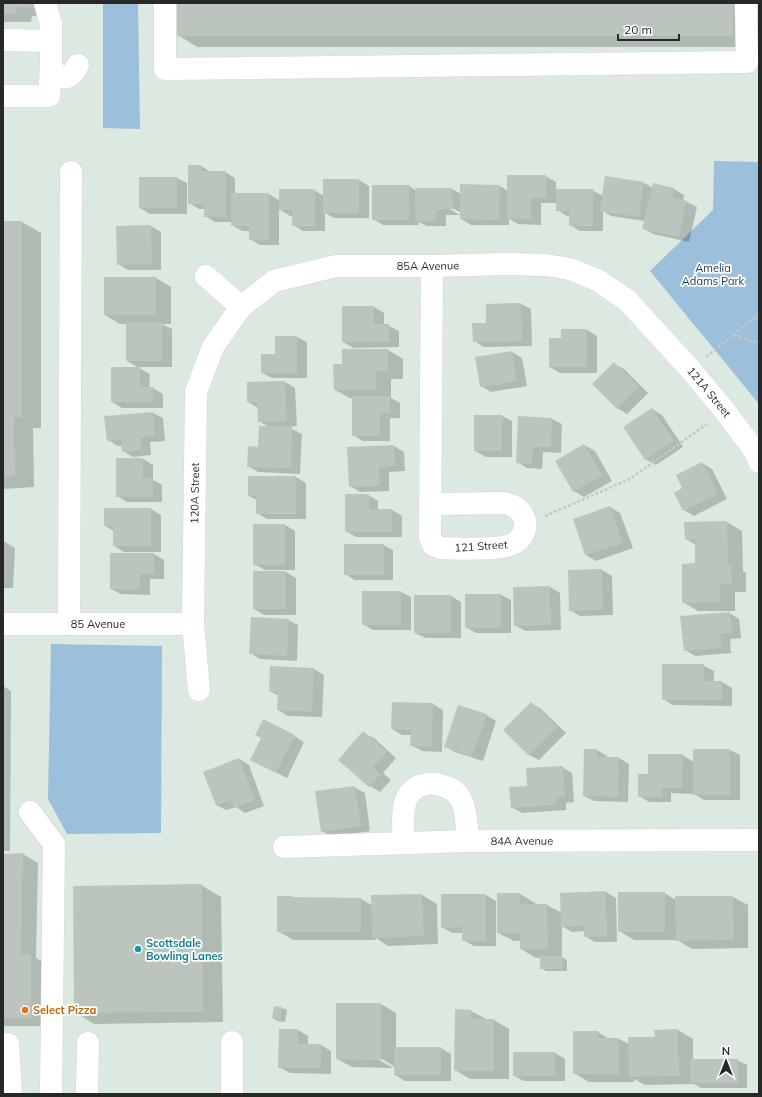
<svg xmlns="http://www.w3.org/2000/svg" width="762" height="1097" font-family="Mulish,sans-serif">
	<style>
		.green { fill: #9cbfdb }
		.shadow { fill: #0003 }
		.building { fill: #bbc5be }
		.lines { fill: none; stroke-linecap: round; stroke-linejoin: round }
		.minor-casing { stroke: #e0d1d7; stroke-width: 23 }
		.path { stroke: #c7c7c7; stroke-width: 2.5; stroke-dasharray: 3 2; stroke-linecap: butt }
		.minor { stroke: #fff; stroke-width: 22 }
		.culture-dot { fill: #0f9aa8; stroke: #fff; stroke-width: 1.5 }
		.food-dot { fill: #e8710a; stroke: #fff; stroke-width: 1.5 }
		.labels { text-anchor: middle; stroke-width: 3.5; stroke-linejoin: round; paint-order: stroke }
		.street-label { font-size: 11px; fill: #282828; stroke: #fff }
		.park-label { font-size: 11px; fill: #20395e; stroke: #fff }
		.culture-label { font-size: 11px; font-weight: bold; fill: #0d838f; stroke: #fff; text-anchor: start }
		.food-label { font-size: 11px; font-weight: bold; fill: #c56008; stroke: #fff; text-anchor: start }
	</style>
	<rect width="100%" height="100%" fill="#dbe9e0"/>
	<path class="green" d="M 103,3 L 138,3 L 140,129 L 103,128 Z
		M 714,161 L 759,162 L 759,404 L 650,271 L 713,210 Z
		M 51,644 L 162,646 L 161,833 L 67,834 L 48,799 Z"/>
	<path class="shadow" d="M 3,3 L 54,3 L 54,16 L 32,16 L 31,22 L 3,22 Z
		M 178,3 L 753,3 L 753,47 L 197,47 L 178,35 Z
		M 201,166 L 211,172 L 225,172 L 235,178 L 235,194 L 269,194 L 280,201 L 314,190 L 324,196 L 324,180 L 359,180 L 369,186 L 369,218 L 334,218 L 325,213 L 325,231 L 303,231 L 293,225 L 293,216 L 290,216 L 279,209 L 279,245 L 260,245 L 250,239 L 250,231 L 242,231 L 232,225 L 232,222 L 215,222 L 205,216 L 205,209 L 199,209 L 189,203 Z
		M 545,176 L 556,182 L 556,190 L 592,190 L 603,196 L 606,177 L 644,183 L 653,188 L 654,185 L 674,189 L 684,195 L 683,201 L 687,202 L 697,207 L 689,242 L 653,234 L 643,228 L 645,221 L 611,216 L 603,211 L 603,231 L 580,231 L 570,225 L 570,216 L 567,216 L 557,210 L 557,203 L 541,203 L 541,225 L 518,224 L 509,219 L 509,225 L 471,225 L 461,219 L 461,213 L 449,206 L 448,208 L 460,215 L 446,215 L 446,226 L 427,226 L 419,222 L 419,225 L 383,225 L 373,219 L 409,186 L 416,191 L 452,189 L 461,194 L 500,186 L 508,191 Z
		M 177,178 L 187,183 L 187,214 L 150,214 L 140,208 Z
		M 3,222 L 22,222 L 41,233 L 41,428 L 33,428 L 34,487 L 3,489 Z
		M 151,226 L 161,232 L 161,270 L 128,270 L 118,264 Z
		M 156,278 L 171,287 L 171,324 L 162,324 L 172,329 L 172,367 L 137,367 L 150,374 L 149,388 L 153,388 L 163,394 L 163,408 L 122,408 L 112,402 L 139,368 L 127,361 L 127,324 L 120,324 L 105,315 Z
		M 521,304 L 531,309 L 532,346 L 484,347 L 474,341 L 487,324 Z
		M 374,307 L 384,313 L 384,326 L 389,326 L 399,331 L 399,347 L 354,348 L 343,342 Z
		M 562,330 L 587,330 L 597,336 L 597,373 L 560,373 L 550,367 L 562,339 Z
		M 297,337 L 307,342 L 307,378 L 272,378 L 262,373 L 276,355 Z
		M 388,350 L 403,359 L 403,379 L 391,379 L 391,398 L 400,403 L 400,418 L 390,418 L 390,441 L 363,441 L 353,435 L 353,398 L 350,398 L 335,390 Z
		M 512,352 L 522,358 L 527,386 L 491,392 L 481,386 Z
		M 614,364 L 624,369 L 648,393 L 627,414 L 617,408 Z
		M 285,382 L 295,388 L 297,426 L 288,427 L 302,434 L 300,474 L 258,472 L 248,466 L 270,428 L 259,421 L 258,408 L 248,402 L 248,383 Z
		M 652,409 L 662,415 L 683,447 L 656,465 L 645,459 Z
		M 153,413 L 163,418 L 165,441 L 150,442 L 151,455 L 133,457 L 123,451 L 122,446 L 118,446 L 108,440 Z
		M 475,416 L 502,416 L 512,421 L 512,457 L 486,457 L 475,451 Z
		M 552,419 L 562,424 L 561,453 L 543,452 L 542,469 L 527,468 L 517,462 Z
		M 584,445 L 595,451 L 612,481 L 584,497 L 574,491 Z
		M 394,446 L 404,452 L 405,471 L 389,472 L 389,491 L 360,492 L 350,486 Z
		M 143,459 L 153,465 L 153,480 L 162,485 L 162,502 L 127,502 L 117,496 Z
		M 702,463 L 712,469 L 727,499 L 694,516 L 684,510 L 684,489 Z
		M 296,477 L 306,483 L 306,519 L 267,519 L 257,513 L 257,500 L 249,496 Z
		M 368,495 L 378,501 L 378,510 L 392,510 L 402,516 L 402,537 L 356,537 L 346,531 Z
		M 610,507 L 620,513 L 633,548 L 596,561 L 586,555 L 574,520 Z
		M 105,509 L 151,509 L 161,515 L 161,552 L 124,552 L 114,546 L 114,531 L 105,526 Z
		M 727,522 L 742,531 L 743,571 L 746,573 L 746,592 L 735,592 L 735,611 L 698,611 L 683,602 L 696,564 L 696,545 L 686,539 Z
		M 285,525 L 295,531 L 295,570 L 265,570 L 254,564 Z
		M 3,541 L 15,548 L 13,588 L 3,588 Z
		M 383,545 L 393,550 L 393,580 L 355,580 L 345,574 Z
		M 154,554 L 164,560 L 164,579 L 150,579 L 150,595 L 121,594 L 111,589 Z
		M 602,570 L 612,576 L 613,615 L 580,616 L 570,610 Z
		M 286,572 L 296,578 L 296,615 L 264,615 L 254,609 Z
		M 550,587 L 560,593 L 561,630 L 525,631 L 515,625 Z
		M 363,592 L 401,592 L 411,597 L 411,630 L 373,630 L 363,624 Z
		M 501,595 L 511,600 L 511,633 L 476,633 L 466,627 Z
		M 415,596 L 451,596 L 461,602 L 461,638 L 426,638 L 415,633 Z
		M 729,613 L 739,619 L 741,638 L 730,639 L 731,653 L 695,656 L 685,650 Z
		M 288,620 L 298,625 L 297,661 L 260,659 L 250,653 Z
		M 704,666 L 714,671 L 714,682 L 722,682 L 732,688 L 732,706 L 673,705 L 663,699 Z
		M 314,669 L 324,675 L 322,717 L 288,716 L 278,710 L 279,696 L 270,691 Z
		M 3,686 L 11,691 L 10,851 L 3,851 Z
		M 531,703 L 541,709 L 566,733 L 539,760 L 529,755 L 504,730 Z
		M 433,704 L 443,710 L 442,752 L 422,751 L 411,745 L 412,735 L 402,735 L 392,729 Z
		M 486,715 L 496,721 L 483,761 L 455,752 L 445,746 Z
		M 363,733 L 374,738 L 396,758 L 383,773 L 391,780 L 380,792 L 370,786 L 340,760 Z
		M 294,736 L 304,742 L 287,778 L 251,760 Z
		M 585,750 L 597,750 L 607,756 L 607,758 L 619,758 L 629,764 L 628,802 L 594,801 L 584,796 Z
		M 694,750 L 730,750 L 740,755 L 740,800 L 704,800 L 694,794 L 671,793 L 671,802 L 649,802 L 639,796 L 649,775 L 682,755 L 694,762 Z
		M 239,759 L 249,765 L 264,806 L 245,813 L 236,807 L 226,810 L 216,805 Z
		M 562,767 L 572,773 L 574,802 L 566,803 L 566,810 L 522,813 L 511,807 L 528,787 Z
		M 354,787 L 365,793 L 370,831 L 332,837 L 322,831 Z
		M 23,854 L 38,863 L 36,958 L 45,963 L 45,1026 L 3,1026 L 3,855 Z
		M 201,885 L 221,897 L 223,1022 L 94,1024 L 75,1012 Z
		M 606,892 L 616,898 L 617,942 L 595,942 L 585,936 L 585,931 L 572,932 L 562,926 L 562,957 L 567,960 L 567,971 L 546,971 L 541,968 L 541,958 L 536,958 L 521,949 L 521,941 L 514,941 L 498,933 L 520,894 L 535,903 L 535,905 L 547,905 L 562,913 Z
		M 664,893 L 676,900 L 733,897 L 748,905 L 748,948 L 692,949 L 677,940 L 634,940 L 619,931 Z
		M 422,895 L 437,904 L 438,944 L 388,946 L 376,938 L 376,940 L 293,940 L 278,931 L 294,898 L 361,899 L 372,905 L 372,896 Z
		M 486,895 L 496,901 L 496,946 L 474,946 L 463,940 L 463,933 L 452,933 L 442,927 Z
		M 381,1004 L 396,1013 L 396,1048 L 441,1048 L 451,1054 L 451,1081 L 405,1081 L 395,1075 L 395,1067 L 377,1056 L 376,1058 L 393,1068 L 352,1067 L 337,1059 Z
		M 282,1008 L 287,1010 L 285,1022 L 277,1021 L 273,1018 Z
		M 456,1010 L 471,1011 L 486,1019 L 494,1020 L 509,1029 L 509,1079 L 470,1079 L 455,1070 Z
		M 298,1030 L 308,1036 L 308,1045 L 321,1045 L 331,1051 L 331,1074 L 290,1073 L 279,1067 Z
		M 678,1030 L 693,1039 L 693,1060 L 737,1060 L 747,1065 L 747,1088 L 701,1088 L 694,1084 L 645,1085 L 634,1079 L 634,1082 L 589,1082 L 574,1073 L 598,1032 L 609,1039 L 619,1039 L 629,1044 L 656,1038 Z
		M 555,1053 L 565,1059 L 565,1081 L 524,1081 L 514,1076 Z"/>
	<path class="building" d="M 3,3 L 39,3 L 39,8 L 17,7 L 16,14 L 3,14 Z
		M 177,3 L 733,3 L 733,36 L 177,36 Z
		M 188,165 L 201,165 L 201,171 L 226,171 L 226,217 L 204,217 L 204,204 L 188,204 Z
		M 507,175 L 546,175 L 546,198 L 531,198 L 531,219 L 507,219 Z
		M 605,176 L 644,182 L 639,217 L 600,211 Z
		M 139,177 L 177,177 L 177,208 L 139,208 Z
		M 323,179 L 359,179 L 359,213 L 323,213 Z
		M 653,183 L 674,188 L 672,197 L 687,201 L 679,237 L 642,229 Z
		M 460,184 L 500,185 L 499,220 L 460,219 Z
		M 372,185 L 409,185 L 409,220 L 372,220 Z
		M 415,188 L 452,188 L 453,209 L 436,210 L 436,221 L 416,221 Z
		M 279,189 L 315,189 L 315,226 L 292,226 L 292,210 L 279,210 Z
		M 556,189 L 593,189 L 593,226 L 569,226 L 569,211 L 556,211 Z
		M 231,193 L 269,193 L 269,240 L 249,240 L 249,226 L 231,226 Z
		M 3,221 L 22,221 L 22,417 L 14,417 L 15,476 L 3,477 Z
		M 151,225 L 152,264 L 117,265 L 116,226 Z
		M 104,277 L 156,277 L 156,315 L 104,315 Z
		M 521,303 L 522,341 L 473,342 L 472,323 L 486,323 L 486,304 Z
		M 342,306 L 374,306 L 374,324 L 389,324 L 389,342 L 342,342 Z
		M 126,322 L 162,322 L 162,361 L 126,361 Z
		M 561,329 L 587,329 L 587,367 L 549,367 L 549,338 L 561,338 Z
		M 275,336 L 297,336 L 297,373 L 261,373 L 261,354 L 275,354 Z
		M 342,349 L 388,349 L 388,371 L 376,371 L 376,390 L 334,390 L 333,364 L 342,364 Z
		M 512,351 L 517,381 L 480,387 L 475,357 Z
		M 614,362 L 639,387 L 617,409 L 592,384 Z
		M 111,367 L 140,367 L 140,387 L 154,387 L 153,403 L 111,402 Z
		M 285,381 L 287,421 L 258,422 L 257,402 L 247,402 L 247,382 Z
		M 352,396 L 390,396 L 390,413 L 380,413 L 380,436 L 352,436 Z
		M 652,408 L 674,441 L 645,460 L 623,427 Z
		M 153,412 L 155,436 L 140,437 L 142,450 L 122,452 L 121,440 L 107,441 L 104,416 Z
		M 474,415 L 502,415 L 502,451 L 474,451 Z
		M 518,416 L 552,418 L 551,447 L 533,447 L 532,464 L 516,463 Z
		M 259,426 L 292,427 L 291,468 L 247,467 L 248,446 L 258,447 Z
		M 584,444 L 602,475 L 573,492 L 555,461 Z
		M 394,445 L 395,466 L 379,467 L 380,486 L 349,487 L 347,447 Z
		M 116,458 L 143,458 L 143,478 L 153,478 L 153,497 L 116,497 Z
		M 702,462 L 718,494 L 683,511 L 674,493 L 682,488 L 676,475 Z
		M 248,476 L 296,476 L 296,514 L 256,514 L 256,496 L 248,496 Z
		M 345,494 L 369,494 L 369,509 L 392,509 L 392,532 L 345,532 Z
		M 610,506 L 623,543 L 585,555 L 573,519 Z
		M 104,508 L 151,508 L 151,546 L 113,546 L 113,526 L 104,526 Z
		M 727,521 L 728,564 L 731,564 L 732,584 L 720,584 L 720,602 L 682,603 L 682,564 L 695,563 L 695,539 L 685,539 L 684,522 Z
		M 253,524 L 285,524 L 285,565 L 253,565 Z
		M 344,544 L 384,544 L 384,575 L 344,575 Z
		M 110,553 L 154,553 L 154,574 L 140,574 L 140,590 L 110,589 Z
		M 602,569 L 603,610 L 569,611 L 568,570 Z
		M 253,571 L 286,571 L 286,609 L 253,609 Z
		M 550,586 L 551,625 L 514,626 L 513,587 Z
		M 362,591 L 401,591 L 401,625 L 362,625 Z
		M 465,594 L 501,594 L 501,628 L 465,628 Z
		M 414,595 L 451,595 L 451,633 L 414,633 Z
		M 730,612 L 732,633 L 720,634 L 722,648 L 684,651 L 680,616 Z
		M 251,617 L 289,619 L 287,656 L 249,654 Z
		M 662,664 L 704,664 L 704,681 L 722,681 L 722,700 L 662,700 Z
		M 270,666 L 314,668 L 312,712 L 277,710 L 278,692 L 269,691 Z
		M 392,702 L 433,703 L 432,747 L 410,746 L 411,730 L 391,729 Z
		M 531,702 L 557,727 L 528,755 L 503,730 Z
		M 458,705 L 487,714 L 472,756 L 444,747 Z
		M 263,719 L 295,735 L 276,773 L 250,760 L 261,738 L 255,735 Z
		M 363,731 L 387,751 L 373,767 L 381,774 L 369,787 L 338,760 Z
		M 584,749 L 597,749 L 597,757 L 619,757 L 618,797 L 583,796 Z
		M 693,749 L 730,749 L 730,795 L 693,795 Z
		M 648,754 L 683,754 L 682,788 L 662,788 L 662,797 L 638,797 L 638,774 L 648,774 Z
		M 239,758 L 255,800 L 234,808 L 231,800 L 216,805 L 203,772 Z
		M 563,766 L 565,797 L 556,797 L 556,805 L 511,808 L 509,787 L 527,786 L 526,768 Z
		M 355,786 L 361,826 L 321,832 L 315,791 Z
		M 23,853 L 21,954 L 31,954 L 31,1018 L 3,1018 L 3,854 Z
		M 202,884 L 203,1012 L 74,1013 L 73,886 Z
		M 606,891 L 607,936 L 584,937 L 584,926 L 561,927 L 560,893 Z
		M 618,892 L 665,892 L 665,932 L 618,932 Z
		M 497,893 L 520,893 L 520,904 L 547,904 L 548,949 L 520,949 L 520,933 L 497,933 Z
		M 422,894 L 424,936 L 372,938 L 371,895 Z
		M 441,894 L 486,894 L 486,941 L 462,941 L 462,927 L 441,928 Z
		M 277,896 L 292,896 L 292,897 L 361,898 L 361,932 L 277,932 Z
		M 675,896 L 733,896 L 734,940 L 676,941 Z
		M 540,956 L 562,956 L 562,969 L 540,969 Z
		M 336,1003 L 381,1003 L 381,1060 L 336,1059 Z
		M 274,1006 L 282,1007 L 280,1020 L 272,1018 Z
		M 455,1009 L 471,1010 L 471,1019 L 494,1019 L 494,1071 L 454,1071 Z
		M 279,1029 L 298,1029 L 298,1044 L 321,1044 L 321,1068 L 278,1068 Z
		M 678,1029 L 679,1076 L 629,1077 L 628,1037 L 655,1037 L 654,1030 Z
		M 573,1031 L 598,1031 L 598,1038 L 619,1038 L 619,1074 L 573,1074 Z
		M 394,1047 L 441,1047 L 441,1075 L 394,1075 Z
		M 513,1052 L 555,1052 L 555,1076 L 513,1076 Z
		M 690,1059 L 738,1059 L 738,1083 L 690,1083 Z"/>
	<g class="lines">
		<defs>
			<g id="minor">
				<path d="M 165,3 L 165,69 L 747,62 L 746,3"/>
				<path d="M 3,40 L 51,41"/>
				<path d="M 51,66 C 59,82 70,81 78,65"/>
				<path d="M 3,96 L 49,96 L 51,66 L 51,24 L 45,3"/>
				<path d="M 206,276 L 241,307"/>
				<path d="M 430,504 L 505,503 C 516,506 522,510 525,521 C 527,531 521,540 513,544 C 499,550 457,549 441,548 L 433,545 L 430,537 L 432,266"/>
				<path id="s1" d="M 3,624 L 193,624"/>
				<path d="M 69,624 L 71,172"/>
				<path id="s2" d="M 199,690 L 193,624 L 196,392 L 213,347 L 241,307 L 274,281 L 336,266 L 432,266 L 504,264 L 546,265 L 570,269 L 597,280 L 627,300 L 690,369 L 725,411 L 756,453 L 759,462"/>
				<path d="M 30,812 L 54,844 L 51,1094"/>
				<path d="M 404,843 C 403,824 398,791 423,785 C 427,784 431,783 435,784 C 444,786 453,788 459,796 C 466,805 467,829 468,841"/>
				<path id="s3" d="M 284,847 L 468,841 L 759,840"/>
				<path d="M 232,1042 L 232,1094"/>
				<path d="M 8,1044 L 11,1094"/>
				<path d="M 87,1094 L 88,1043"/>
			</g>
		</defs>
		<use href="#minor" class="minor-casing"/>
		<path class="path" d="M 734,335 L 759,343
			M 706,357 L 759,314
			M 545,516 L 630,479 L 707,424"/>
		<use href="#minor" class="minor"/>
	</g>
	<circle class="culture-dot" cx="138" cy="949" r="4"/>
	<circle class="food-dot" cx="25" cy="1010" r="4"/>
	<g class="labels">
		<g class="street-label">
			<text dy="4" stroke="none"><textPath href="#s2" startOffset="593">85A Avenue</textPath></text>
			<text dy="4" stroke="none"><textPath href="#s2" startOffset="924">121A Street</textPath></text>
			<text dy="4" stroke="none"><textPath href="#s2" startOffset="197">120A Street</textPath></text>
			<text transform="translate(481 546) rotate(-4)" y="4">121 Street</text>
			<text dy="4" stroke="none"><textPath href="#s1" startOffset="95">85 Avenue</textPath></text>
			<text dy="4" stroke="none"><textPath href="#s3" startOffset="238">84A Avenue</textPath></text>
		</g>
		<g class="park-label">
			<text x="713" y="272">Amelia<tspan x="713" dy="13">Adams Park</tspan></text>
		</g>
		<g class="culture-label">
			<text x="146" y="947">Scottsdale<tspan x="146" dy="13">Bowling Lanes</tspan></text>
		</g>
		<g class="food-label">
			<text x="33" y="1014">Select Pizza</text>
		</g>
	</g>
	<rect width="762" height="1097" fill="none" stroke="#282828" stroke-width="8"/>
	<g transform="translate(726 1061)" stroke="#ffffff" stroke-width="3" paint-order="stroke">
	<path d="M0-3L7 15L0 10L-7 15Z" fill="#282828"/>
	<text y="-6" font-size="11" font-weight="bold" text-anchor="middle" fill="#282828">N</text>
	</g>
	<path d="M618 34v6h61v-6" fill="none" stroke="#282828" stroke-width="2"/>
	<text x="624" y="34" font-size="12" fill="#282828" stroke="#ffffff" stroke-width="3" paint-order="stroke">20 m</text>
</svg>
